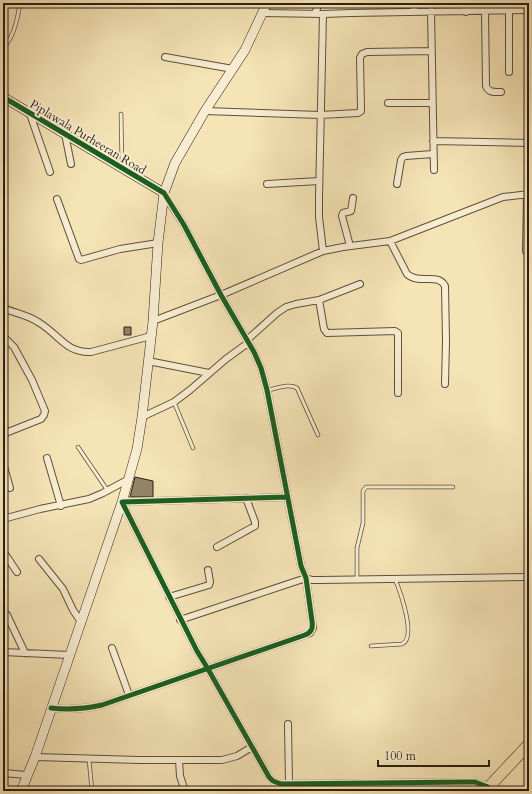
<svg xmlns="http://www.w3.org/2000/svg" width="532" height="794" font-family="Cardo,serif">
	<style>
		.building { fill: #948468; stroke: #2b1d14 }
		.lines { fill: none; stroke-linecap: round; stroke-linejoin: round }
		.lane-casing { stroke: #5e4f3c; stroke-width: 4.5 }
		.street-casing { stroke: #5e4f3c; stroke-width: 8 }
		.secondary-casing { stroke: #2b1d14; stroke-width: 10 }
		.highway-casing { stroke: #2b1d14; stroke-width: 12 }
		.lane { stroke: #f8edd0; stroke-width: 3 }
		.street { stroke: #f8edd0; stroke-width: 6 }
		.secondary { stroke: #f8edd0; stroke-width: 9 }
		.highway { stroke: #f5e4b6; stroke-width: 11 }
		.cycleway-casing { stroke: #f8edd0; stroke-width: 8 }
		.cycleway { stroke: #1b5e20; stroke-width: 5 }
		.labels { text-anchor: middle; stroke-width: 3.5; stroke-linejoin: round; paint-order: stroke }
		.street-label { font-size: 12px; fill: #2b1d14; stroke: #f8edd0 }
	</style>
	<rect width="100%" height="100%" fill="#f5e4b6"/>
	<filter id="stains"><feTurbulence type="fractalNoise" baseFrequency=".005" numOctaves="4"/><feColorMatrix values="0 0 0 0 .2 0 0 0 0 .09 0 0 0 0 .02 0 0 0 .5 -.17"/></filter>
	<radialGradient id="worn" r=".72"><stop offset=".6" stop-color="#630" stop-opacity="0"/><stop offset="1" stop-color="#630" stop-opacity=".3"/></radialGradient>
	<path class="building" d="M 124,327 L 131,327 L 131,335 L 124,335 Z
		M 135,477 L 153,481 L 153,497 L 130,497 Z"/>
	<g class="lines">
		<defs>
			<path id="lane" d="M 3,48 C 14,38 18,17 20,3
				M 121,114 L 122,166
				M 267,390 C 276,389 289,383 297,388 L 318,435
				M 174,402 L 193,448
				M 78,447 L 108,491
				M 357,580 L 357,548 L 363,523 L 363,491 L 366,487 L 453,487
				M 371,646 L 402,644 C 417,638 400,591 395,579
				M 89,759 L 92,791"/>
			<path id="street" d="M 465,3 L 466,12
				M 414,11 L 414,3
				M 431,11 L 434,170
				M 485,11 L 486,86 C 489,93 494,92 501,92
				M 264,13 L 323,14 L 351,13 L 529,10
				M 315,14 L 319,3
				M 323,14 L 319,197 L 319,217 L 323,251
				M 165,57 L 233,69
				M 509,72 L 509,10
				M 388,103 L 432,103
				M 205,111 L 320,115 L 358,113 L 361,111 L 361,109 L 360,58 L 362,54 L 367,52 L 431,51
				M 30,114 L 50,172
				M 65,134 L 71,164
				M 433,141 L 529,143
				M 267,184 L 319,181
				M 397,184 L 401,160 L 403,157 L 406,156 L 433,154
				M 57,199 L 79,259 L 81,260 L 120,249 L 158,243
				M 390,241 L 407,274 C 419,285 438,272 445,286 L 446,341 L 445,384
				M 350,246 L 342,216 L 343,213 L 351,211 L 353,198
				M 526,251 L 527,195
				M 319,300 L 324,329 L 327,333 L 395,331 L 398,333 L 398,393
				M 3,308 C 14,313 28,315 38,322 C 59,334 65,353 91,352 L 151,336
				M 153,321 L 221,295 L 323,251 L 343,247 L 390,241 L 503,197 L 529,194
				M 3,336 L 14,347 L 32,380 L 45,411 L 44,415 L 41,419 L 3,434
				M 247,340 L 277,313 L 286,307 L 296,304 L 319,300 L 360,284
				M 148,361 L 209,373
				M 142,417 L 174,402 L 190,390 L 226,359 L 248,343
				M 3,424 L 6,433
				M 47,458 L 61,506
				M 3,463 L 10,488
				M 287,497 L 122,502 L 197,651 L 208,669 L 269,777 L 273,781 L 281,784 L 467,782 L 475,782 L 488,787
				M 3,519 L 40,509 L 89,499 L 103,493 L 129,479
				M 217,547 L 255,526 L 255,522 L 246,498
				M 3,551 L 17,572
				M 39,559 L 63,589 L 73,610 L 81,622
				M 169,597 L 209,585 L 210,582 L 208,570
				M 7,615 L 25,653
				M 180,620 L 306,578 L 312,580 L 320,580 L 529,577
				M 112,648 L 129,695
				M 3,652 L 69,655
				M 51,708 C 69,710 84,709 102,705 L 305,635 L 310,633 L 313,628 L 306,578 L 301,566 L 267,390 L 261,368 L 254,352 L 221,295 L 184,225 L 164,194
				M 288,724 L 289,784
				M 35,757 L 139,760 L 222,760 L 237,756 L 252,747
				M 179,760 L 180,776 L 185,791
				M 3,773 L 27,775"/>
			<path id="secondary" d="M 3,97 L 164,193
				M 21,791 L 35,757 L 122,502 L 137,449 L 142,417 L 153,321 L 158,243 L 164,193 L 175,163 L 205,111 L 245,50 L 267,3"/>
			<path id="highway" d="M 485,791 L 529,744"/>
		</defs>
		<use href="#lane" class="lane-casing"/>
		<use href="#street" class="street-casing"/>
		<use href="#secondary" class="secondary-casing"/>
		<use href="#highway" class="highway-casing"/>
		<use href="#lane" class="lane"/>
		<use href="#street" class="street"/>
		<use href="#secondary" class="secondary"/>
		<use href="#highway" class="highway"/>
		<defs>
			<path id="cycleway" d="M 3,97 L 164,193 L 184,225 L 221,295 L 254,352 L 261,368 L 267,390 L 301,566 L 306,578 L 312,621 C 313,628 312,632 305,635 L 102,705 C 84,709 69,710 51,708
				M 287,497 L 122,502 L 197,651 L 208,669 L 269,777 L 273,781 L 281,784 L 467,782 L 475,782 L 488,787"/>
		</defs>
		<use href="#cycleway" class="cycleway-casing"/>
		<use href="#cycleway" class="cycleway"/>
	</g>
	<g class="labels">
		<g class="street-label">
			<text transform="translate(88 137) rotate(31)" y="4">Piplawala Purheeran Road</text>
		</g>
	</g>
	<rect width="532" height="794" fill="none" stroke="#f5e4b6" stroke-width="16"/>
	<rect x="4" y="4" width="524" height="786" fill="none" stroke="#2b1d14" stroke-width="2"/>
	<rect x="8" y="8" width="516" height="778" fill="none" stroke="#2b1d14"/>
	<path d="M378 760v6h111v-6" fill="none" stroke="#2b1d14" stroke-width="2"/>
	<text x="384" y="760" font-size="12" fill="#2b1d14" stroke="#f8edd0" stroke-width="3" paint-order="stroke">100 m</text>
	<rect width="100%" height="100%" filter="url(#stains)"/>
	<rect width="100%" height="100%" fill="url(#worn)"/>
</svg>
